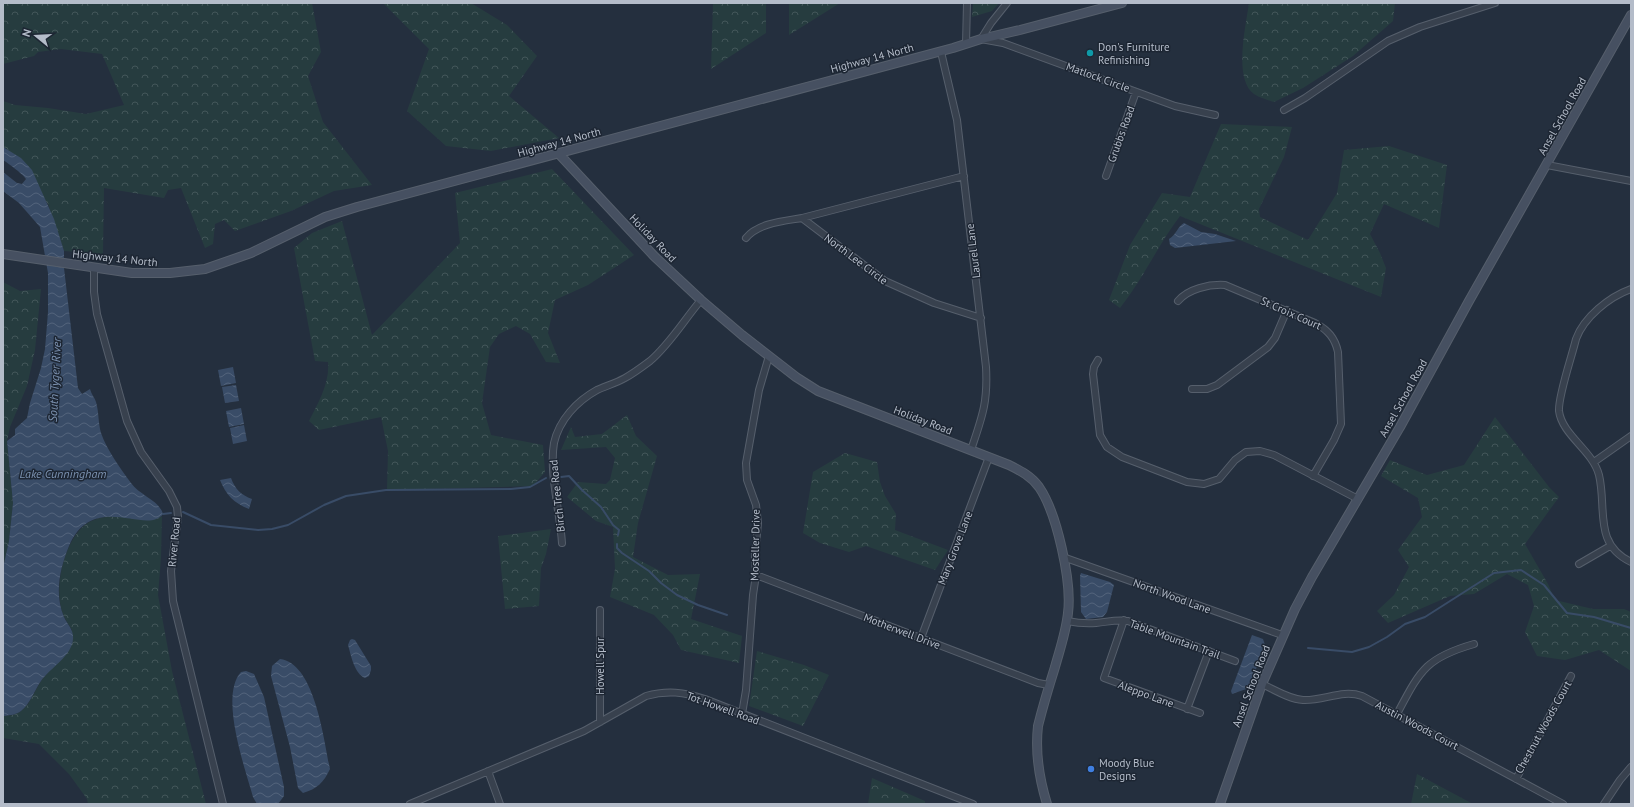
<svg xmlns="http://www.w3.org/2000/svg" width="1634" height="807" font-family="'PT Sans',sans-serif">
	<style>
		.forest { fill: url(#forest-crowns) }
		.water { fill: url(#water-waves) }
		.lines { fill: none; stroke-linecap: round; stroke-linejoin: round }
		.stream { stroke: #394c67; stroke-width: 2 }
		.street-casing { stroke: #565f6c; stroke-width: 8 }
		.secondary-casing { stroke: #565f6c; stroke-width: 10 }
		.street { stroke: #38414e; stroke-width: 6 }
		.secondary { stroke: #465061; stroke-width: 8 }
		.culture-dot { fill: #0f9aa8; stroke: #1d2633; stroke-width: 1.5 }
		.shop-dot { fill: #3f7fe0; stroke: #1d2633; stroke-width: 1.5 }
		.labels { text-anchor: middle; stroke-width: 3; stroke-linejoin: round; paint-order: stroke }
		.poi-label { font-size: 11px; fill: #b4bcc9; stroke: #1d2633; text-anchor: start }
		.street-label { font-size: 11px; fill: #b4bcc9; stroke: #1d2633 }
		.water-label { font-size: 12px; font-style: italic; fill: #7c92b1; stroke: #1d2633 }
	</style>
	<defs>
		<pattern id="forest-crowns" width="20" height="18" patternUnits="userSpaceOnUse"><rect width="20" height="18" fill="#263c3f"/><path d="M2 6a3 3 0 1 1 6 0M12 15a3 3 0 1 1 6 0" fill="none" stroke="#435659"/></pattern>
		<pattern id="water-waves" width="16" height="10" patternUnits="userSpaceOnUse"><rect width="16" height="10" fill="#394c67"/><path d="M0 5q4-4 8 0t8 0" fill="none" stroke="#53647b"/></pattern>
	</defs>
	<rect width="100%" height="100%" fill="#242f3e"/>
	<path class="forest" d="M 3,3 L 312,3 L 321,52 L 308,76 L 323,122 L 372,185 L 334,191 L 291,211 L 235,231 L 224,220 L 215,224 L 213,244 L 205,248 L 181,188 L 168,190 L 164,198 L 104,188 L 103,254 L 64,251 L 48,204 L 8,150 L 3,147 L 3,101 L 15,105 L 48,108 L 86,114 L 124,105 L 102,54 L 61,49 L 38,52 L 34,56 L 3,64 Z
		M 383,3 L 471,3 L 507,25 L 537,56 L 509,96 L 559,138 L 491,151 L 446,146 L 407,111 L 429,49 Z
		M 713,3 L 766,3 L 766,33 L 711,69 Z
		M 789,3 L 840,3 L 789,35 Z
		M 973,3 L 999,3 L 992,11 L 972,17 Z
		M 1249,3 L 1395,3 L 1393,21 L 1353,56 L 1303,88 L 1274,102 C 1268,100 1260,98 1254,94 C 1233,79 1246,25 1249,3 Z
		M 1221,124 L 1292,127 L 1284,157 L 1259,209 L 1260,217 L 1308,240 L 1337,193 L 1344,150 L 1389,146 L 1447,165 L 1439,228 L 1384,204 L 1370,234 L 1380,253 L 1386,268 L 1381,297 L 1180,216 C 1158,245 1143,279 1120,308 L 1109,300 L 1130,245 L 1162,193 L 1190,197 Z
		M 552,169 L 634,255 L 588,285 L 555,300 L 548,333 L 560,363 L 546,362 L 530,334 L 516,326 L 499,334 L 490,347 L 482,403 L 491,435 L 543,445 L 545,472 L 533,486 L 387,490 L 388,451 L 381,417 L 319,430 L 309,421 C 318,403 330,383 328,362 L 315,361 L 294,248 L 312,233 L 342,221 L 372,335 L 460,243 L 455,193 Z
		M 3,282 L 20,291 L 41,289 L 35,350 L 27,386 L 10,427 L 7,441 L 13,503 L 9,541 L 3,568 Z
		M 627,415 L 636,436 L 657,456 L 638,523 L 633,557 L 668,575 L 700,574 L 691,619 L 742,636 L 739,663 L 681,650 L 673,635 L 654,615 L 610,597 L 615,569 L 613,527 L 596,521 L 567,497 L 578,482 L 606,484 L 610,480 L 615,458 L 606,447 L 561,450 L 571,427 L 575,437 L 602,434 Z
		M 1495,417 L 1549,487 L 1559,497 L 1525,544 L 1548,584 L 1555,600 L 1593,609 L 1624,609 L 1631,612 L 1631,671 L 1599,650 L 1565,660 L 1537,656 L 1525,632 L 1534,606 L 1528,585 L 1507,574 L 1474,594 L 1450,596 L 1388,623 L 1377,611 L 1394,595 L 1409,567 L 1398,550 L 1422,517 L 1418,498 L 1381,476 L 1390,460 L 1427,475 L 1464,465 Z
		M 845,453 L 877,462 L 880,482 L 885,496 L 896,514 L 895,530 L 948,550 L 935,570 L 866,546 L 849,552 L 820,543 L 803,533 L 813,472 Z
		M 162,515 L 161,558 L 158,595 L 172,671 L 206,804 L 88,804 L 87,799 L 69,774 L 39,744 L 3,738 L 3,716 L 13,715 L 20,712 L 28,704 L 41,681 L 50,670 L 72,630 C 66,621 61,612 60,602 C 56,577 68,529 94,520 C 112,513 141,517 161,517 Z
		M 551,529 L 546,554 L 541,568 L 539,606 L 505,609 L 498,536 Z
		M 757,651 L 804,665 L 829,675 L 803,726 L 749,706 Z
		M 1417,774 L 1473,804 L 1411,804 Z
		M 872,778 L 925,801 L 925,804 L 868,804 Z"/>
	<path class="water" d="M 3,147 L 21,158 L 32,170 L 54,219 L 64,251 L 64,268 L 78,388 L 82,394 L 90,389 C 91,394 95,398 96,402 C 99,412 98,423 101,433 C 107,450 120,468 131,483 C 139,495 159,500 163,514 C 147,536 93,490 69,546 C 60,568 54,594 64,617 C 67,624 74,630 73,639 C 72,656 50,668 41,681 C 34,691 30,704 21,711 C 16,715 10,715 4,716 L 3,568 L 9,541 L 13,503 L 7,441 L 15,435 L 15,429 L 27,418 L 30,403 L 41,368 L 45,349 L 48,312 L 48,273 L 40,227 L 19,203 L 3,191 L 3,172 L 17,183 L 22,184 L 26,179 C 24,175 8,163 3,160 Z
		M 1184,223 L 1201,232 L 1215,234 L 1236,241 L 1175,248 L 1170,245 L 1169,239 C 1176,235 1178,226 1184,223 Z
		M 233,367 L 236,383 L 221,386 L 218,370 Z
		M 236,385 L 239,401 L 225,403 L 222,387 Z
		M 241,408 L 244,424 L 229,427 L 226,411 Z
		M 244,425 L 247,441 L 233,444 L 230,428 Z
		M 231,478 C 235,489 241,495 252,499 L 249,509 C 234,503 226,495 220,480 Z
		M 1081,573 L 1110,582 L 1114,585 L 1107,612 L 1103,617 L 1086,619 L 1081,612 L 1080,576 Z
		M 1252,635 L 1263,639 L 1265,645 L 1249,688 L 1232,694 L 1231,691 Z
		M 352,639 L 355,640 L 371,666 L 371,670 L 369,676 L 365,678 C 354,673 351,655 348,645 L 350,640 Z
		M 280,659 C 315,663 324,741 330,769 C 324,782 317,789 303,793 L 298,788 L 290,747 L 271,676 L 272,666 Z
		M 246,671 L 254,674 L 264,697 L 284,787 L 284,796 L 278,804 L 257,804 L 253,797 C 245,768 219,696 241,672 Z"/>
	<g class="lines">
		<path class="stream" d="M 561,477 L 569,476 L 582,490 L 601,507 L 613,525 L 619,530 L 618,535
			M 183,512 L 211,525 L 258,530 L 272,529 L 288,525 L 324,505 L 346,496 L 386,490 L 511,489 L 530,487 L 546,478
			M 163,514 L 171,513
			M 617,544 L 617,548 L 622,553 L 649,571 L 661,583 L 677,595 L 698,605 L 727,615
			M 1308,648 L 1352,652 L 1369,647 L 1387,637 L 1405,624 L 1425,617 L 1494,573 L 1521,570 L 1544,585 L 1567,613 L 1594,617 L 1631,628"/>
		<defs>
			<path id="street" d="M 1007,3 L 991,23 L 981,39 L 1003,43 L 1175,106 L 1215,115
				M 966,44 L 967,3
				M 941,52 L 957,120 L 986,367 C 988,403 982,417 971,450
				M 1284,110 L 1305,98 L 1388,41 L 1420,27 L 1495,3
				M 1547,165 L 1631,181
				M 1106,176 L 1136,92
				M 802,218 L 964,176
				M 746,238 C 758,223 784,221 802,218 L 885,281 L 934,303 L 981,318
				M 94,267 L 94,292 L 97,314 L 127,421 L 141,452 L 169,491 L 177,507 L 178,517 L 171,571 L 173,601 L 223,804
				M 1631,289 C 1609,297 1584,317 1576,339 C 1572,356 1558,396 1559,411 C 1562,435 1593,451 1599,475 C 1607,508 1593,544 1631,562
				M 1178,301 C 1188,289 1209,284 1225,285 L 1315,323 C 1328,330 1335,338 1338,352 L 1341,424 L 1334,440 L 1313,476
				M 1098,360 L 1094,367 L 1093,374 L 1100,435 L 1107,447 L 1122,457 L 1187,482 L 1204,484 L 1219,479 L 1235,460 L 1246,452 L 1260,451 L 1274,455 L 1358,499
				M 1192,389 L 1207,389 L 1217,385 L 1268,347 L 1275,338 L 1287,310
				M 1594,462 L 1631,436
				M 562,543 C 560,512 549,472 554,443 C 559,420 577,401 597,390 C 606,386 616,383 625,378 C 634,373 642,367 650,361 C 670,344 684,320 701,300
				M 1063,557 L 1282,635
				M 1579,564 L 1610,546
				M 756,575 L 1038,683 L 1049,685
				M 600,610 L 600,722
				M 1124,620 L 1104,678 L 1200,713
				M 1067,621 C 1077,623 1086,624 1096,623 C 1108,622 1116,619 1128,621 L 1235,661
				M 921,638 L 989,457
				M 1262,684 C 1275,690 1289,699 1303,700 C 1324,701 1342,689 1362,696 L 1563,804
				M 1187,709 L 1209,651
				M 742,714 L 746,690 L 753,595 L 756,575 L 755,555 L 758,523 L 756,505 L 747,480 L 746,463 L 759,390 L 769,356
				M 1397,714 C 1420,671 1425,658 1474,644
				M 488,771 L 500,804
				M 1516,779 L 1571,676
				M 410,804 L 584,731 L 646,696 C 667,690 684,692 705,699 L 973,804
				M 1604,804 L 1620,780 L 1631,767"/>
			<path id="secondary" d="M 559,154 L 654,256 L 701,300 L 742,335 L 796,377 L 818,391 L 1009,465 C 1021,471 1031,476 1039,487 C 1057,513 1072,582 1068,613 C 1066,632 1060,649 1055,667 C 1049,686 1043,706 1038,726 C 1035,753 1039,778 1047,804
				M 3,254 L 132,273 L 170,273 L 205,269 L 251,253 L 325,217 L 357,207 L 953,48 L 981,39 L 1020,30 L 1122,3
				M 1220,804 L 1262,684 L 1295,609 L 1312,577 L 1400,427 L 1469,301 L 1631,15"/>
		</defs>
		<use href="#street" class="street-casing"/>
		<use href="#secondary" class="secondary-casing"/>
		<use href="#street" class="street"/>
		<use href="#secondary" class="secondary"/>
	</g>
	<circle class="culture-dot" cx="1090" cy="53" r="4"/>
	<circle class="shop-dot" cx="1091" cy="769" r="4"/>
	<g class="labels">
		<g class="poi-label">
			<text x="1098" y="51">Don's Furniture<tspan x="1098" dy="13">Refinishing</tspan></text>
			<text x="1099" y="767">Moody Blue<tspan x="1099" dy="13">Designs</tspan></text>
		</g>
		<g class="street-label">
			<text transform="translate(872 58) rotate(-15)" y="4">Highway 14 North</text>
			<text transform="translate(1098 77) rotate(20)" y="4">Matlock Circle</text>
			<text transform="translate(1562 116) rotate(-61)" y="4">Ansel School Road</text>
			<text transform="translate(1121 134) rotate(-70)" y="4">Grubbs Road</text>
			<text transform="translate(559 142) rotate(-15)" y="4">Highway 14 North</text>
			<text transform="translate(653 238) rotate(46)" y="4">Holiday Road</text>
			<text transform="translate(973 251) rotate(-97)" y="4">Laurel Lane</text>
			<text transform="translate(115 258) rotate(6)" y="4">Highway 14 North</text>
			<text transform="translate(856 259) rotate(37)" y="4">North Lee Circle</text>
			<text transform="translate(1291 313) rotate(24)" y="4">St Croix Court</text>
			<text transform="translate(1403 398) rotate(-61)" y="4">Ansel School Road</text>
			<text transform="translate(923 420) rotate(21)" y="4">Holiday Road</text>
			<text transform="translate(557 496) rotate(-96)" y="4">Birch Tree Road</text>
			<text transform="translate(174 542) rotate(-85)" y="4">River Road</text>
			<text transform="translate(755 545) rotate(-89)" y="4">Mosteller Drive</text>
			<text transform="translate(955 548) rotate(-69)" y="4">Mary Grove Lane</text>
			<text transform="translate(1172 596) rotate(20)" y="4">North Wood Lane</text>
			<text transform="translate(902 631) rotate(21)" y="4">Motherwell Drive</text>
			<text transform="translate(1175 639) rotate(20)" y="4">Table Mountain Trail</text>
			<text transform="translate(600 666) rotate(-90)" y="4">Howell Spur</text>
			<text transform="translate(1251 686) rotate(-69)" y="4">Ansel School Road</text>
			<text transform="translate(1146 694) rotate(20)" y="4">Aleppo Lane</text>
			<text transform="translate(723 708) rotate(20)" y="4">Tot Howell Road</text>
			<text transform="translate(1417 725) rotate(28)" y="4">Austin Woods Court</text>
			<text transform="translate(1543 727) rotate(-61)" y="4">Chestnut Woods Court</text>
		</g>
		<g class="water-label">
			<text transform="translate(55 380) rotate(-87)" y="4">South Tyger River</text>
			<text x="63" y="478">Lake Cunningham</text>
		</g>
	</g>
	<rect width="1634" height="807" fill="none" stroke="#b4bcc9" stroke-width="8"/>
	<g transform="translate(36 36) rotate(288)" stroke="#1d2633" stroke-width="3" paint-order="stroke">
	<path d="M0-3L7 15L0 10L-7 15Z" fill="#b4bcc9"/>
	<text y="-6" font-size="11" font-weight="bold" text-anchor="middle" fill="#b4bcc9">N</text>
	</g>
</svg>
